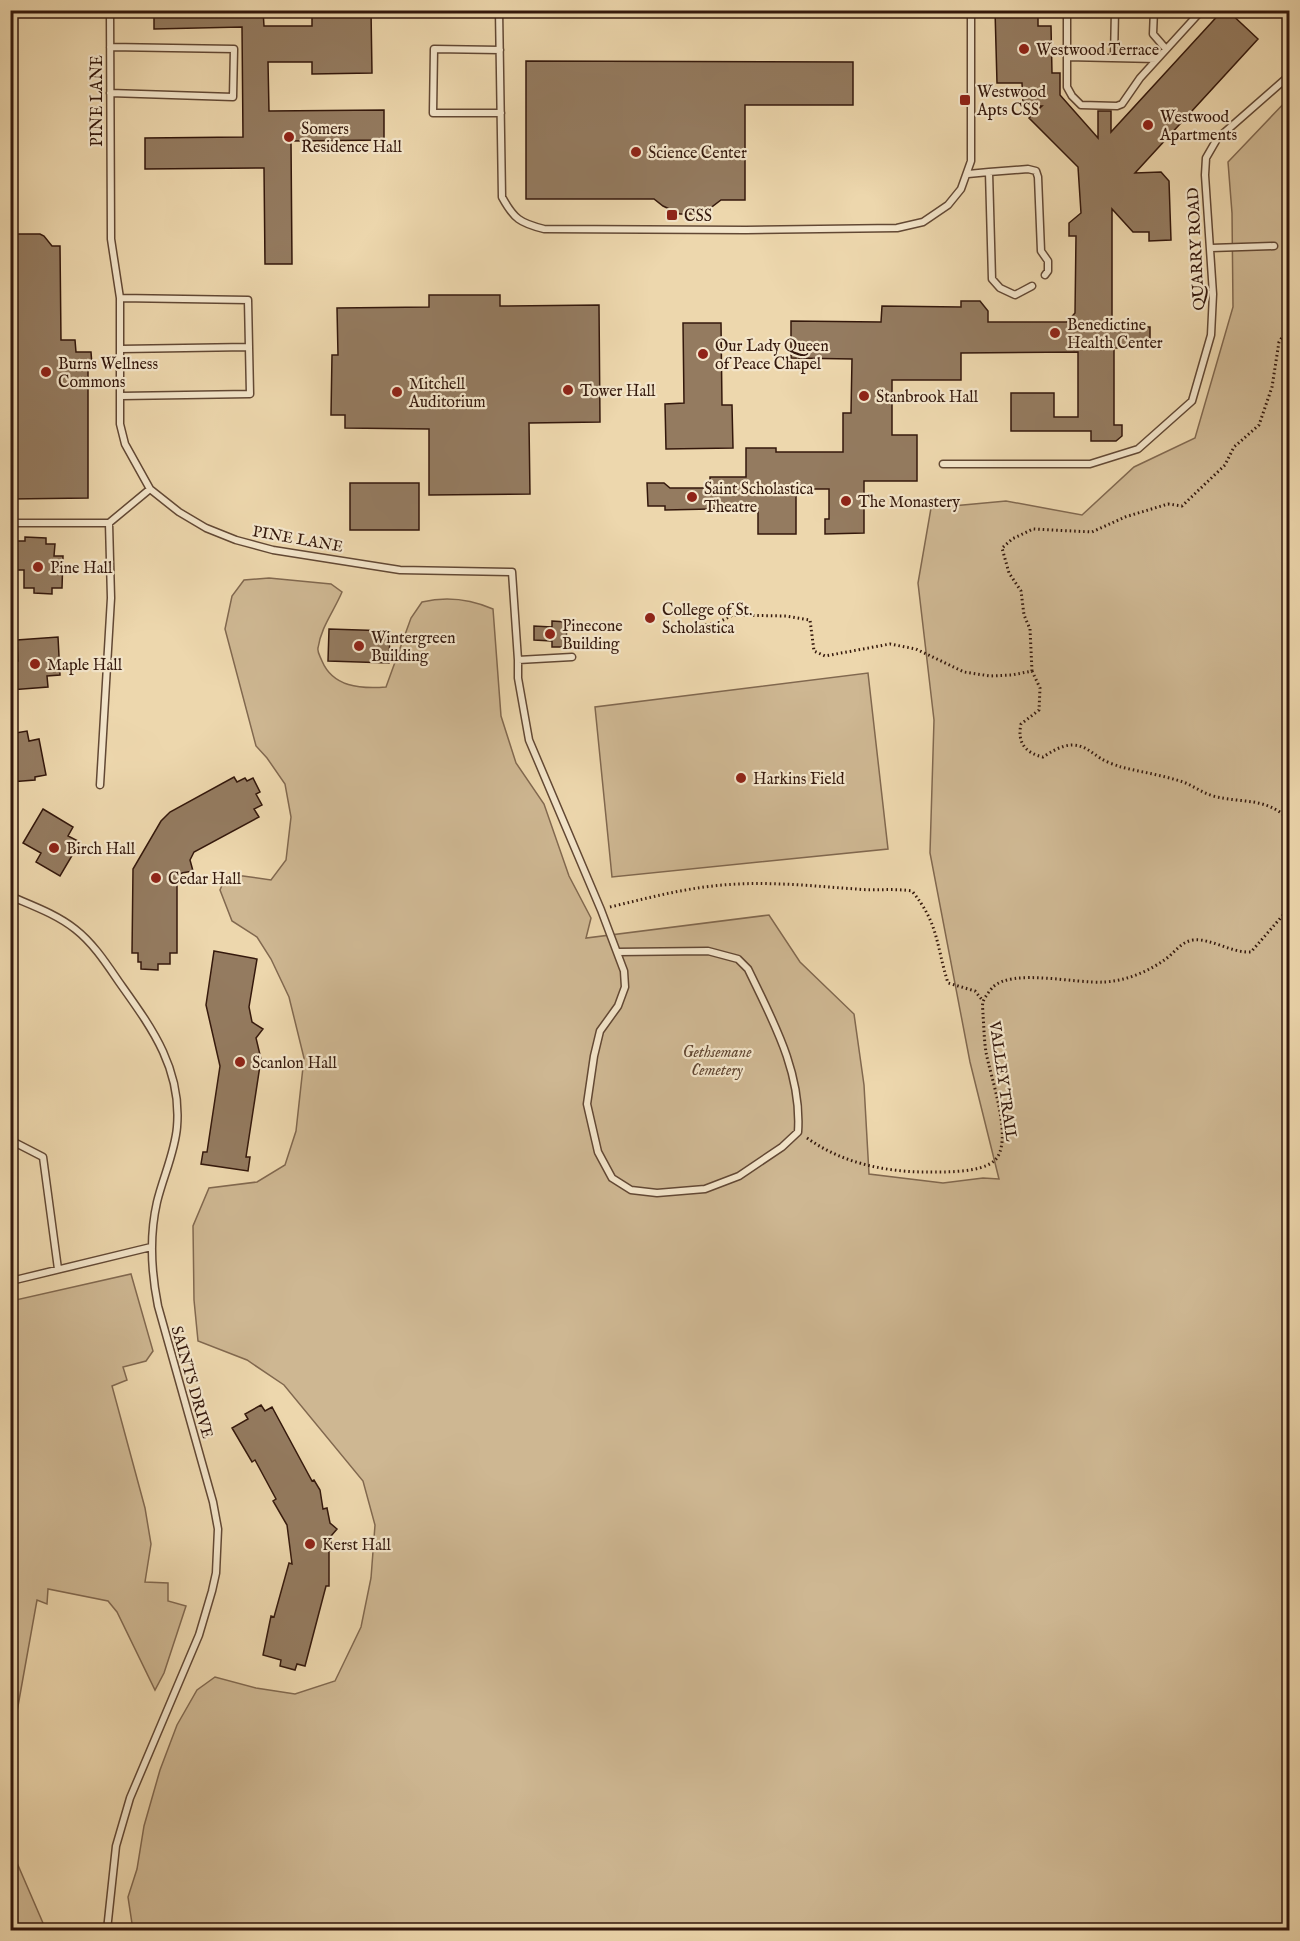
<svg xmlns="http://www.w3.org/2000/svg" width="1300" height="1941" font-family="'IM FELL English',serif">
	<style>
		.green { fill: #ceb792; stroke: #81684f; stroke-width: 1.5 }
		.building { fill: #947b60; stroke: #34180c; stroke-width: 1.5 }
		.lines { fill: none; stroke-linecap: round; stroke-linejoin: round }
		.lane-casing { stroke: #624834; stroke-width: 9 }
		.path { stroke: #34180c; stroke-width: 3; stroke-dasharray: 1.5 3; stroke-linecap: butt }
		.lane { stroke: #f3e5ca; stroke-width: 6 }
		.poi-dot { fill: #8f2418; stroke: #f3e5ca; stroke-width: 2 }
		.labels { text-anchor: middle; stroke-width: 4.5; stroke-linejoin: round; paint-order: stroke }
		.poi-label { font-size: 16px; fill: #34180c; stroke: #f3e5ca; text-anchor: start }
		.street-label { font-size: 16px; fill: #34180c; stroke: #f3e5ca }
		.park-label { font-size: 16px; font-style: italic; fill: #624834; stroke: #f3e5ca }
	</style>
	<rect width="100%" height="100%" fill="#edd7ad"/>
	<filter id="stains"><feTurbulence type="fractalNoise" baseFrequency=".00333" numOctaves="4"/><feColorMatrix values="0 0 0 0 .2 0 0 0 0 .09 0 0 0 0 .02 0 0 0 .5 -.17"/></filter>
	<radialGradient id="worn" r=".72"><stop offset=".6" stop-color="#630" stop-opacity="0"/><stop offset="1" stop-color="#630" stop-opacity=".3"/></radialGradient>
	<path class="green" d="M 1289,98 L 1289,1930 L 133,1930 L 128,1897 L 137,1869 L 144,1826 L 160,1770 L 177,1725 L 197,1690 L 215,1677 L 256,1688 L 295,1694 L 335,1681 L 361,1627 L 371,1578 L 375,1525 L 363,1481 L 284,1385 L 247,1360 L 198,1341 L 194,1300 L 193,1226 L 209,1188 L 257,1182 L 285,1165 L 296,1131 L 304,1058 L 289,997 L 271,959 L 257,937 L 232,921 L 220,890 L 226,876 L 243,876 L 271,880 L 286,860 L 291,817 L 285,784 L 267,758 L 256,746 L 225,629 L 232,596 L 244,580 L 269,578 L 331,584 L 342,592 C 334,611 321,627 318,648 C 317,652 320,656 322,661 C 333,687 360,689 386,687 L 411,618 L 422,602 C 447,596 470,599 493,609 L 501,716 L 516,763 L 544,804 L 569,876 L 591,918 L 586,938 L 769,915 L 800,962 L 854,1014 L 864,1085 L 869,1174 L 943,1183 L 983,1178 L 999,1179 L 970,1062 L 930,853 L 934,720 L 918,583 L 931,508 L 1006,501 L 1082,515 L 1134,467 L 1195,438 L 1233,307 L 1232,213 L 1228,162 Z
		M 868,673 L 888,849 L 612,877 L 595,707 Z
		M 131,1274 L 153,1351 L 146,1361 L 123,1367 L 127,1380 L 112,1386 L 145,1508 L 151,1544 L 145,1582 L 168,1583 L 168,1601 L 186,1606 L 164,1673 L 155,1690 L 117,1612 L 108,1601 L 48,1589 L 47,1604 L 37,1600 L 11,1745 L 11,1301 Z
		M 10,1849 L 11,1849 L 46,1930 L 11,1930 Z"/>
	<path class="building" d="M 154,10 L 263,10 L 264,26 L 312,26 L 312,11 L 371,10 L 372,73 L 312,74 L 312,62 L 268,62 L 269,111 L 384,110 L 384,140 L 291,141 L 292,264 L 265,264 L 264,168 L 145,169 L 145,138 L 243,137 L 242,27 L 154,29 Z
		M 995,10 L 1038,10 L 1038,26 L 1051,26 L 1052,73 L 1060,73 L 1060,95 L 1098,138 L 1098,111 L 1111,111 L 1111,132 L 1223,10 L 1227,10 L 1258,39 L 1135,173 L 1161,172 L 1169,181 L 1171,240 L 1149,241 L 1149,232 L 1133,232 L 1112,209 L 1112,327 L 1150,327 L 1150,340 L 1129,340 L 1129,348 L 1114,348 L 1114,425 L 1122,425 L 1122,436 L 1116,441 L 1091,441 L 1091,431 L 1011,431 L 1011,393 L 1054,393 L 1054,417 L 1078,417 L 1078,352 L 961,353 L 961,380 L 892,380 L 892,435 L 917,435 L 917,481 L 864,481 L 864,533 L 825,534 L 825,519 L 829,519 L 829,489 L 796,489 L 796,534 L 758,534 L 758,508 L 665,510 L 665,506 L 648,506 L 647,483 L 664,483 L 670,488 L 710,488 L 710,477 L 746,477 L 746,448 L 776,448 L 776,452 L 843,452 L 843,413 L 851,413 L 852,359 L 791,358 L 791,321 L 881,322 L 882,306 L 961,307 L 961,301 L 980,301 L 988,311 L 988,322 L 1067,322 L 1075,313 L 1076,236 L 1069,236 L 1069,223 L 1081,213 L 1078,167 L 1029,118 L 1042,106 L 1023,106 L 1022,83 L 997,83 Z
		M 526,61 L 853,62 L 853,105 L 745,105 L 745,200 L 721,200 L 709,209 L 695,214 L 680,214 L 663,206 L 654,199 L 526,199 Z
		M 10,234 L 40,234 L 44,236 L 52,246 L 60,246 L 61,340 L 75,340 L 76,352 L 91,352 L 92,365 L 88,365 L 88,498 L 10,499 Z
		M 429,295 L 500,295 L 500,306 L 599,305 L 600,422 L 529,423 L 530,494 L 429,495 L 429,429 L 345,428 L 345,415 L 331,415 L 332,355 L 338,355 L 337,308 L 429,307 Z
		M 683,323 L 721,323 L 722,405 L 732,405 L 733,448 L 666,449 L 665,404 L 684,403 Z
		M 350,483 L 419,483 L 419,530 L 350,530 Z
		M 25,537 L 46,538 L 46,544 L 55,544 L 54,556 L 63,556 L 62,588 L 52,588 L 52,594 L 34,593 L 34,588 L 24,588 L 24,570 L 13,570 L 15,541 L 25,541 Z
		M 552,621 L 567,622 L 566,647 L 552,647 L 552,641 L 534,640 L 534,626 L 552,627 Z
		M 329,629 L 390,631 L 389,663 L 328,661 Z
		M 58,637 L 60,675 L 47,676 L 48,687 L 10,690 L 10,661 L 18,661 L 17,640 Z
		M 27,731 L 29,741 L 39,739 L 46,775 L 35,777 L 35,780 L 10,782 L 10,734 Z
		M 234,777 L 237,782 L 245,778 L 247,781 L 253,778 L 260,792 L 256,794 L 262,805 L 254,809 L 259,817 L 194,852 L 190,860 L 193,871 L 182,873 L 177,883 L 177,953 L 170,953 L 170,964 L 158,964 L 158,970 L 141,969 L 141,962 L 138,962 L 138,953 L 132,953 L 133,869 L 161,821 L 170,812 Z
		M 43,809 L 73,827 L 68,836 L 80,842 L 60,876 L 36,862 L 41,853 L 23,843 Z
		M 214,951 L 257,959 L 249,1007 L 252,1022 L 263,1029 L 256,1038 L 261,1059 L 246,1157 L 250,1157 L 248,1171 L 201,1164 L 203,1152 L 207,1152 L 220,1066 L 206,1005 Z
		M 261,1405 L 265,1411 L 272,1407 L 312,1481 L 314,1480 L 320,1490 L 323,1509 L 327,1508 L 330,1523 L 337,1529 L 331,1536 L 331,1551 L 329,1551 L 329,1586 L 326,1586 L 305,1666 L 297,1664 L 295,1670 L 280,1666 L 281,1660 L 263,1655 L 271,1616 L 274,1617 L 289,1563 L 292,1564 L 287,1525 L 273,1501 L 276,1499 L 255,1460 L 252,1462 L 232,1428 L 248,1419 L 245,1414 Z"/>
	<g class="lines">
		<defs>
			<path id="lane" d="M 110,10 L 111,239 L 120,298 L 120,424 L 125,444 L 150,489 L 179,512 L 206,528 L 236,540 L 273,550 L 400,570 L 512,572 L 518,660 L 572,657
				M 499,10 L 502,197 C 514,219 520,223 544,229 L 746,230 L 897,228 L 923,222 L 948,205 L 961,189 L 971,161 L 971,10
				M 1067,10 L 1067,87 L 1072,96 L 1081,105 L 1117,106 L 1122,104 L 1140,78 L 1202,10
				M 1154,10 L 1153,34 L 1166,49
				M 110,47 L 234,49 L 233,97 L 110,93
				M 500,50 L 434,49 L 433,113 L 501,113
				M 1067,57 L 1157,59
				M 1114,58 L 1115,10
				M 989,172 L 1028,169 L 1036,171 L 1038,177 L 1041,251 L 1048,261 L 1048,271 L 1045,275
				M 968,174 L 989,172 L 992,279 L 1000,288 L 1015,295 L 1032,286
				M 1211,248 L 1274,246
				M 120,298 L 248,300 L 250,394 L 121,396
				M 121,349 L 248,347
				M 943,464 L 1090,464 L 1138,449 L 1192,401 L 1211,335 L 1213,294 L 1205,175 L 1206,158 L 1217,139 L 1290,75
				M 10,523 L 109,523 L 150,489
				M 518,660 L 518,678 L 529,740 L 601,910 L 624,971 L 625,987 L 618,1006 L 600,1031 L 594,1056 L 587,1104 L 598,1152 L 612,1178 L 631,1190 L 657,1193 L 705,1189 L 739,1176 L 782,1147 L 798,1132 C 802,1073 773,1021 748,969 L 738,959 L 708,951 L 617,952
				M 100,785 L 111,598 L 109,523
				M 10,896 C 33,906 56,914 75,929 C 93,943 106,963 119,982 C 151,1027 182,1068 177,1127 C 175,1152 163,1177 157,1202 C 149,1237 151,1271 158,1306 L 213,1502 L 218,1529 L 216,1573 L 212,1591 L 199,1635 L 130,1798 L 116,1846 L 107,1930
				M 10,1140 L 43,1157 L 58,1269
				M 10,1275 L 11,1281 L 151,1247"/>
		</defs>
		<use href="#lane" class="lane-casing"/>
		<path class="path" d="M 701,625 L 715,624 L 733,615 L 786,616 L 810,620 L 814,651 L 825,656 L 890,644 L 916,649 L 964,672 L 990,676 L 1012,675 L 1032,671
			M 1032,671 L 1030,629 L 1024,615 L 1021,591 L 1009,573 L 1002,548 L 1012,539 L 1033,529 L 1092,532 L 1125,517 L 1168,504 L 1182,506 L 1225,465 L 1234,447 L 1259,425 L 1272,387 L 1279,342 L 1284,334 L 1290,332
			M 1032,671 L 1040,688 L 1039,710 L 1021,724 C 1017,742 1025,753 1043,757 C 1051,752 1062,745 1072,745 C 1084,745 1091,752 1100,758 C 1106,762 1115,765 1121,767 C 1141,772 1161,775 1180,781 C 1191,784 1200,792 1213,796 C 1243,804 1264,796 1290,820
			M 610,907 C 648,898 685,888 723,885 C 768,881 812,886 856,889 C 875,891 893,888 912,891 C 939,924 936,945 948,983 L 975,991 L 983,1001
			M 807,1138 C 842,1163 885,1172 927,1172 C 945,1172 980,1173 994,1161 C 1015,1143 990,1076 986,1052 C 984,1040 984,1027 983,1015 C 983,1011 982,1005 983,1002 C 984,998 990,990 993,987 C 1013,968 1076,984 1104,982 C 1126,981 1150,971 1167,958 C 1176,951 1181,942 1193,940 C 1211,938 1231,953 1251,952 L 1290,907"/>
		<use href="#lane" class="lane"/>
	</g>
	<g class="poi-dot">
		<circle cx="1024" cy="49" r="6"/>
		<rect x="959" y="94" width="12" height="12" rx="3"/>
		<circle cx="1148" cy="125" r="6"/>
		<circle cx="289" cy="137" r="6"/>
		<circle cx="636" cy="152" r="6"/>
		<rect x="666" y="209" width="12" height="12" rx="3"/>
		<circle cx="1055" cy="333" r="6"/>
		<circle cx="703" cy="354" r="6"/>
		<circle cx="46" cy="372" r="6"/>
		<circle cx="568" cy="390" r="6"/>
		<circle cx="397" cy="392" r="6"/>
		<circle cx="864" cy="396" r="6"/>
		<circle cx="692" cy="497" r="6"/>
		<circle cx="846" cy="501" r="6"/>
		<circle cx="38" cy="567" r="6"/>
		<circle cx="650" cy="618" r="6"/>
		<circle cx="550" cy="634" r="6"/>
		<circle cx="359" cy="646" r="6"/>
		<circle cx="35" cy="664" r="6"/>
		<circle cx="741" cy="778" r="6"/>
		<circle cx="54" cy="848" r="6"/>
		<circle cx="156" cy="878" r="6"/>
		<circle cx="240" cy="1062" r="6"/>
		<circle cx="310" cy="1544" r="6"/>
	</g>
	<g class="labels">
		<g class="poi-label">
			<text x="1036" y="55">Westwood Terrace</text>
			<text x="977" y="97">Westwood<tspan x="977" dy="18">Apts CSS</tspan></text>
			<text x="1160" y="122">Westwood<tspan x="1160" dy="18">Apartments</tspan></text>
			<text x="301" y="134">Somers<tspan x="301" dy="18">Residence Hall</tspan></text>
			<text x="648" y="158">Science Center</text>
			<text x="684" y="221">CSS</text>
			<text x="1067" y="330">Benedictine<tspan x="1067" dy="18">Health Center</tspan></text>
			<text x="715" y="351">Our Lady Queen<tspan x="715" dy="18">of Peace Chapel</tspan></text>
			<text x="58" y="369">Burns Wellness<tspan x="58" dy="18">Commons</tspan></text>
			<text x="409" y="389">Mitchell<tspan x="409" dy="18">Auditorium</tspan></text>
			<text x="580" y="396">Tower Hall</text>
			<text x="876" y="402">Stanbrook Hall</text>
			<text x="704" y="494">Saint Scholastica<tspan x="704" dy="18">Theatre</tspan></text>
			<text x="858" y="507">The Monastery</text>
			<text x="50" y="573">Pine Hall</text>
			<text x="662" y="615">College of St.<tspan x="662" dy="18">Scholastica</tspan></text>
			<text x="562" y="631">Pinecone<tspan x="562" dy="18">Building</tspan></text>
			<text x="371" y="643">Wintergreen<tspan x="371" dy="18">Building</tspan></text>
			<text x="47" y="670">Maple Hall</text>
			<text x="753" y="784">Harkins Field</text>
			<text x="66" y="854">Birch Hall</text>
			<text x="168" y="884">Cedar Hall</text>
			<text x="252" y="1068">Scanlon Hall</text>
			<text x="322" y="1550">Kerst Hall</text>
		</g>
		<g class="street-label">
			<text transform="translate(96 101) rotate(-90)" y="6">PINE LANE</text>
			<text transform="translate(1195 249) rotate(-93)" y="6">QUARRY ROAD</text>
			<text transform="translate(298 538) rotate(10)" y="6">PINE LANE</text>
			<text transform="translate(1004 1081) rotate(82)" y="6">VALLEY TRAIL</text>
			<text transform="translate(193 1382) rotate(74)" y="6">SAINTS DRIVE</text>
		</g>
		<g class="park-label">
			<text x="717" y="1057">Gethsemane<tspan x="717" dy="18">Cemetery</tspan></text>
		</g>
	</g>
	<rect width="1300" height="1941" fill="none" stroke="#edd7ad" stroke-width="36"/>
	<rect x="12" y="12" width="1276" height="1917" fill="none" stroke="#34180c" stroke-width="3"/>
	<rect x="18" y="18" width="1264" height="1905" fill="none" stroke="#34180c" stroke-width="1.5"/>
	<rect width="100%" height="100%" filter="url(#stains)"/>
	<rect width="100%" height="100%" fill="url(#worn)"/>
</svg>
